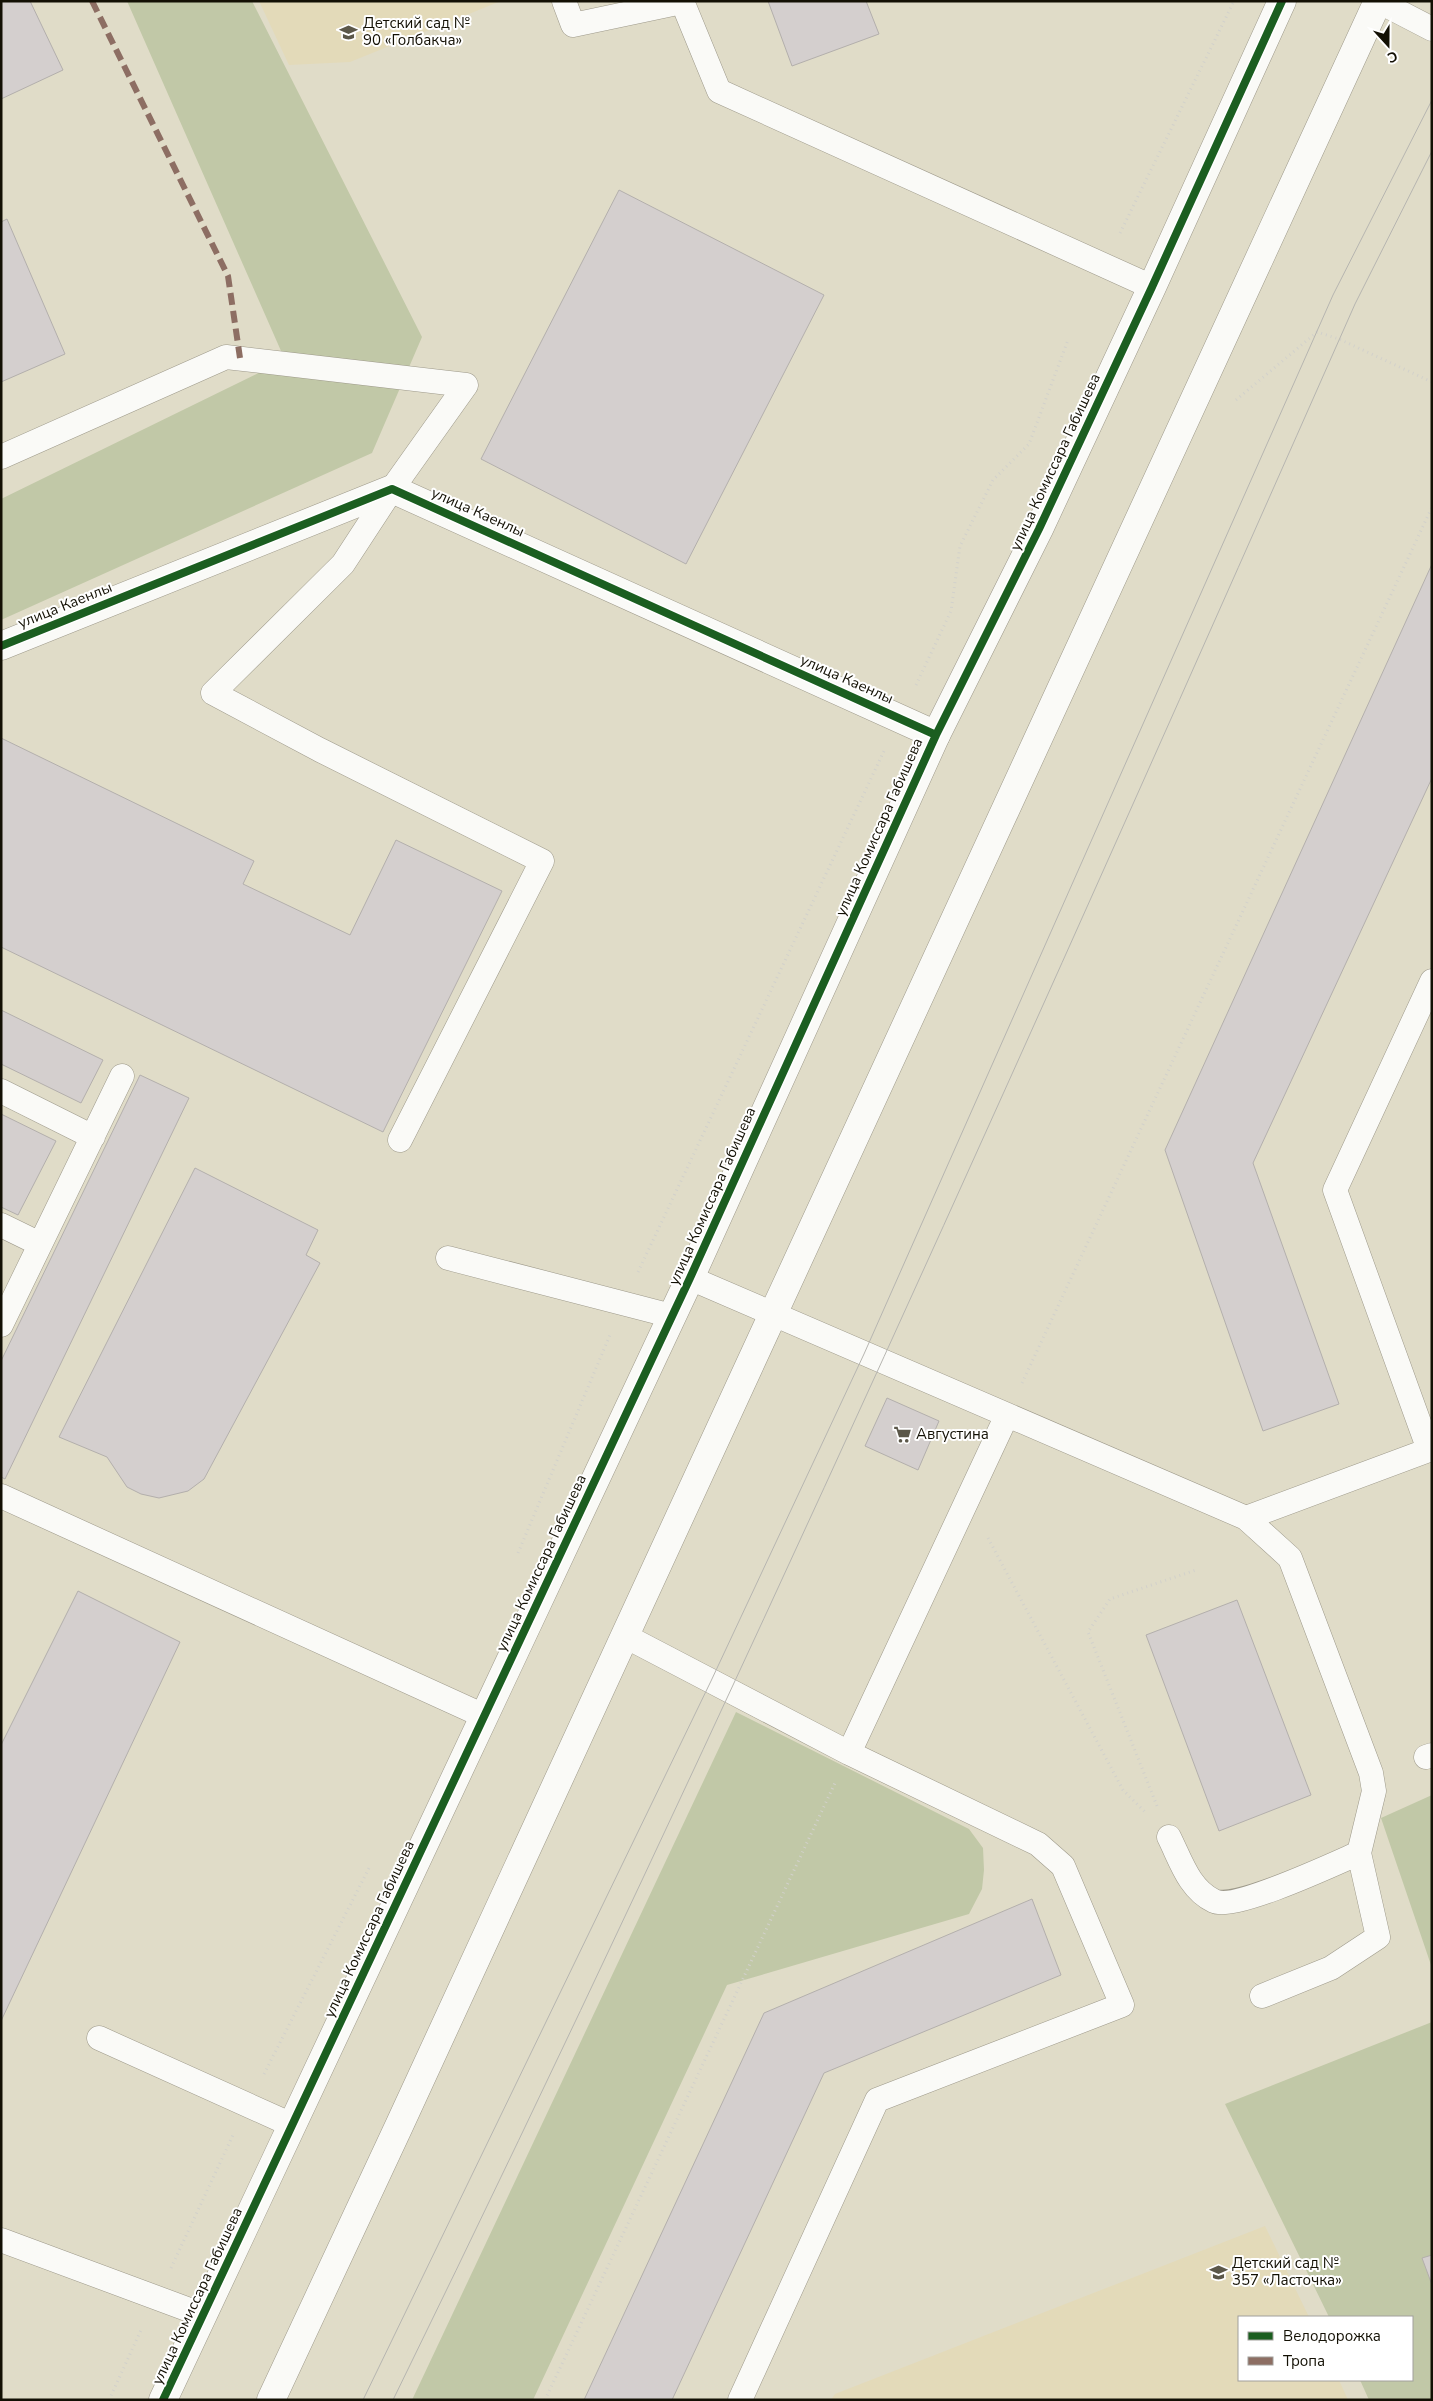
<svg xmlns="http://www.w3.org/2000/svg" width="1433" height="2401" font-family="'Nunito Sans',sans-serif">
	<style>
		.built { fill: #e3dab9 }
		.forest { fill: #c1c8a7 }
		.building { fill: #d4cfce; stroke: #b3afac }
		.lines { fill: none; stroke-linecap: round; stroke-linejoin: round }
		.lane-casing { stroke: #9d998a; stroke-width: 25 }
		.street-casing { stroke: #9d998a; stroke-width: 29 }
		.secondary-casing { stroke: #9d998a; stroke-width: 29 }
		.path { stroke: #d2d1cb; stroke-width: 3; stroke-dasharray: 1 4; stroke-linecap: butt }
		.lane { stroke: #fafaf7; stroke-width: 24 }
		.street { stroke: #fafaf7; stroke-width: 28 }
		.secondary { stroke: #fafaf7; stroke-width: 28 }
		.tram { stroke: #b6b5b0; stroke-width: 1 }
		.quiet { stroke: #8d6e63; stroke-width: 6; stroke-dasharray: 12 6; stroke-linecap: butt }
		.cycleway-casing { stroke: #fff; stroke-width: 11 }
		.cycleway { stroke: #1b5e20; stroke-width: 8 }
		.labels { text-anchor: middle; stroke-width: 4; stroke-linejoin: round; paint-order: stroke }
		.poi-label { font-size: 15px; fill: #131004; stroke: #fff; text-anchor: start }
		.street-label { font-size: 15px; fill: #131004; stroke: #fff }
	</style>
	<rect width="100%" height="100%" fill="#e0dcc8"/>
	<path class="built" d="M 259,1 L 501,1 L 350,62 L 289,65 Z
		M 1265,2226 L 1309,2317 L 1239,2317 L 1239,2380 L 1339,2380 L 1348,2400 L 831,2400 L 835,2394 Z"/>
	<path class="forest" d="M 127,1 L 252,1 L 422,337 L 372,453 L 1,620 L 1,499 L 285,360 Z
		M 736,1712 L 969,1829 L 983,1848 L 984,1870 L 982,1889 L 969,1914 L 727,1985 L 533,2400 L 412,2400 Z
		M 1432,1795 L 1432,1968 L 1381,1818 Z
		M 1432,2022 L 1432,2400 L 1369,2400 L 1360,2380 L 1412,2380 L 1412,2317 L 1329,2317 L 1225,2104 Z"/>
	<path class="building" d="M 1,1 L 30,1 L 63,70 L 1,99 Z
		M 768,1 L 866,1 L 879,34 L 792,66 Z
		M 619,190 L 824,295 L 686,564 L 481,459 Z
		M 7,219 L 65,354 L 1,382 L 1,222 Z
		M 1432,564 L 1432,778 L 1253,1163 L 1339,1404 L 1263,1431 L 1165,1150 Z
		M 1,738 L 254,861 L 243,884 L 350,935 L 396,840 L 502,891 L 383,1132 L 1,947 Z
		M 1,1010 L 103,1060 L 81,1103 L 1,1064 Z
		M 140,1075 L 189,1098 L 5,1479 L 1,1477 L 1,1361 Z
		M 1,1114 L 56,1141 L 18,1215 L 1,1207 Z
		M 195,1168 L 318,1230 L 306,1255 L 320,1263 L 204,1479 L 188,1491 L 159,1498 L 141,1494 L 127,1487 L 107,1457 L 59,1437 Z
		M 887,1398 L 939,1421 L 918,1470 L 865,1446 Z
		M 78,1591 L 180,1642 L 1,2021 L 1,1745 Z
		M 1237,1600 L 1311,1795 L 1219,1831 L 1146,1635 Z
		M 1032,1899 L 1061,1975 L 824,2073 L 672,2400 L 584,2400 L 764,2013 Z
		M 1432,2255 L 1432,2285 L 1422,2258 Z"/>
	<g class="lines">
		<defs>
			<path id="lane" d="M 564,1 L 573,25 L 682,2
				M 682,1 L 719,91 L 1152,287
				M 1378,1 L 1432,29
				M 1,457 L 226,357 L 466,385 L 392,489 L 343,564 L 213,693 L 320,750 L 542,861 L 400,1140
				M 1,1091 L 93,1137
				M 1,1225 L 40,1244
				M 448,1258 L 672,1316
				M 690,1278 L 1246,1518 L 1429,1450 L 1335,1190 L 1432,981
				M 1,1325 L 122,1076
				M 1,1496 L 484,1716
				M 1246,1518 L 1290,1558 L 1371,1773 L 1374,1791 L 1359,1853 L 1378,1937 L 1331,1968 L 1262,1996
				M 625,1636 L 849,1753 L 1038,1844 L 1063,1866 L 1122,2005 L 877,2100 L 740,2400
				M 849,1753 L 1007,1415
				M 1426,1757 L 1432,1755
				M 1169,1837 C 1181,1861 1189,1889 1214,1901 C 1234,1911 1336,1863 1359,1853
				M 99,2038 L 292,2125
				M 1,2240 L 203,2315"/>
			<path id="street" d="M 1,646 L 392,489 L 936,735"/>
			<path id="secondary" d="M 163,2400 L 690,1278 L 936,735 L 1039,529 L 1152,287 L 1282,1
				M 271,2400 L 399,2126 L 1378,1"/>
		</defs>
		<use href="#lane" class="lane-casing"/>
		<use href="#street" class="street-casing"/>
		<use href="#secondary" class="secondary-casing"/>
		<path class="path" d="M 1120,233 L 1234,1
			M 1236,400 L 1317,332 L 1339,339 L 1432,382
			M 916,685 L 951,611 L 960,546 L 993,480 L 1029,444 L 1068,340
			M 638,1272 L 884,751
			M 1022,1383 L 1432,507
			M 988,1538 L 1123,1790 L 1146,1813
			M 518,1553 L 610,1335
			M 1157,1806 L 1088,1632 L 1110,1599 L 1196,1570
			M 264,2074 L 369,1868
			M 171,2268 L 233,2135
			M 109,2400 L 141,2330
			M 545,2400 L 835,1783"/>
		<use href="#lane" class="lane"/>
		<use href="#street" class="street"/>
		<use href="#secondary" class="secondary"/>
		<path class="tram" d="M 363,2400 L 711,1681 L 864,1354 L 1333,295 L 1432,100
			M 393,2400 C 731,1709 1044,1007 1355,304 L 1432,151"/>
		<path class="quiet" d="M 92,1 L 228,276 L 240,358"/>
		<defs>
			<path id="cycleway" d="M 1,646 L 392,489 L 936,735
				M 163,2400 L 690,1278 L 936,735 L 1039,529 L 1152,287 L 1282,1"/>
		</defs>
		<use href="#cycleway" class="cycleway-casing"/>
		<use href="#cycleway" class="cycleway"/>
	</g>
	<defs>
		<symbol id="school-bare" viewBox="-9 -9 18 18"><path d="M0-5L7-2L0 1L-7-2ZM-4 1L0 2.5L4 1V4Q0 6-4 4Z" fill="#5b5749" stroke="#fff" stroke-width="2.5" paint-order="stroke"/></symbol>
		<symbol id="supermarket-bare" viewBox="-9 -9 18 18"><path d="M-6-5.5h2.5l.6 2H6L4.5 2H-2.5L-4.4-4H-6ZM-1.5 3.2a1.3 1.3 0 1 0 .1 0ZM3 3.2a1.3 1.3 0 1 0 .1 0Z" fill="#5b5749" stroke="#fff" stroke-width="2.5" paint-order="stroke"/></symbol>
	</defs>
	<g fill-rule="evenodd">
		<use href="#school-bare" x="336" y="20" width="25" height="25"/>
		<use href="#supermarket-bare" x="890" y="1422" width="25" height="25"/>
		<use href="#school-bare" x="1206" y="2260" width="25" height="25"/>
	</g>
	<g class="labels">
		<g class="poi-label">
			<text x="363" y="28">Детский сад №<tspan x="363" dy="17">90 «Голбакча»</tspan></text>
			<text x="916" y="1439">Августина</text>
			<text x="1232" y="2268">Детский сад №<tspan x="1232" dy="17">357 «Ласточка»</tspan></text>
		</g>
		<g class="street-label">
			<text transform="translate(1055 462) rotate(-65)" y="5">улица Комиссара Габишева</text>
			<text transform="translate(478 512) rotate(24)" y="5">улица Каенлы</text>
			<text transform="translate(65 605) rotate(-22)" y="5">улица Каенлы</text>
			<text transform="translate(847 679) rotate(24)" y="5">улица Каенлы</text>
			<text transform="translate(879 827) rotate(-66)" y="5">улица Комиссара Габишева</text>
			<text transform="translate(712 1196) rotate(-66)" y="5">улица Комиссара Габишева</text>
			<text transform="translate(541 1563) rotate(-65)" y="5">улица Комиссара Габишева</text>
			<text transform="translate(369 1929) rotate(-65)" y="5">улица Комиссара Габишева</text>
			<text transform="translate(197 2296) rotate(-65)" y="5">улица Комиссара Габишева</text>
		</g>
	</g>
	<rect width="1433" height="2401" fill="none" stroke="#131004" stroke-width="5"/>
	<rect x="1238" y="2316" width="175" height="65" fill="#ffffff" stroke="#a19f9b"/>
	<rect x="1248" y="2332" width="25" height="8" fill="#1b5e20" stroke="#a19f9b"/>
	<text x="1283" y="2341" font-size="15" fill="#131004">Велодорожка</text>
	<rect x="1248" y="2357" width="25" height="8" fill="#8d6e63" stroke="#a19f9b"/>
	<text x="1283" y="2366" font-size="15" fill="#131004">Тропа</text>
	<g transform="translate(1388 45) rotate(159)" stroke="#ffffff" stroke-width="4" paint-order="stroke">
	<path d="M0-4L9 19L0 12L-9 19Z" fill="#131004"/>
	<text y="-8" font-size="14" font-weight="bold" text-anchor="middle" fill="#131004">С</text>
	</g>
</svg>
